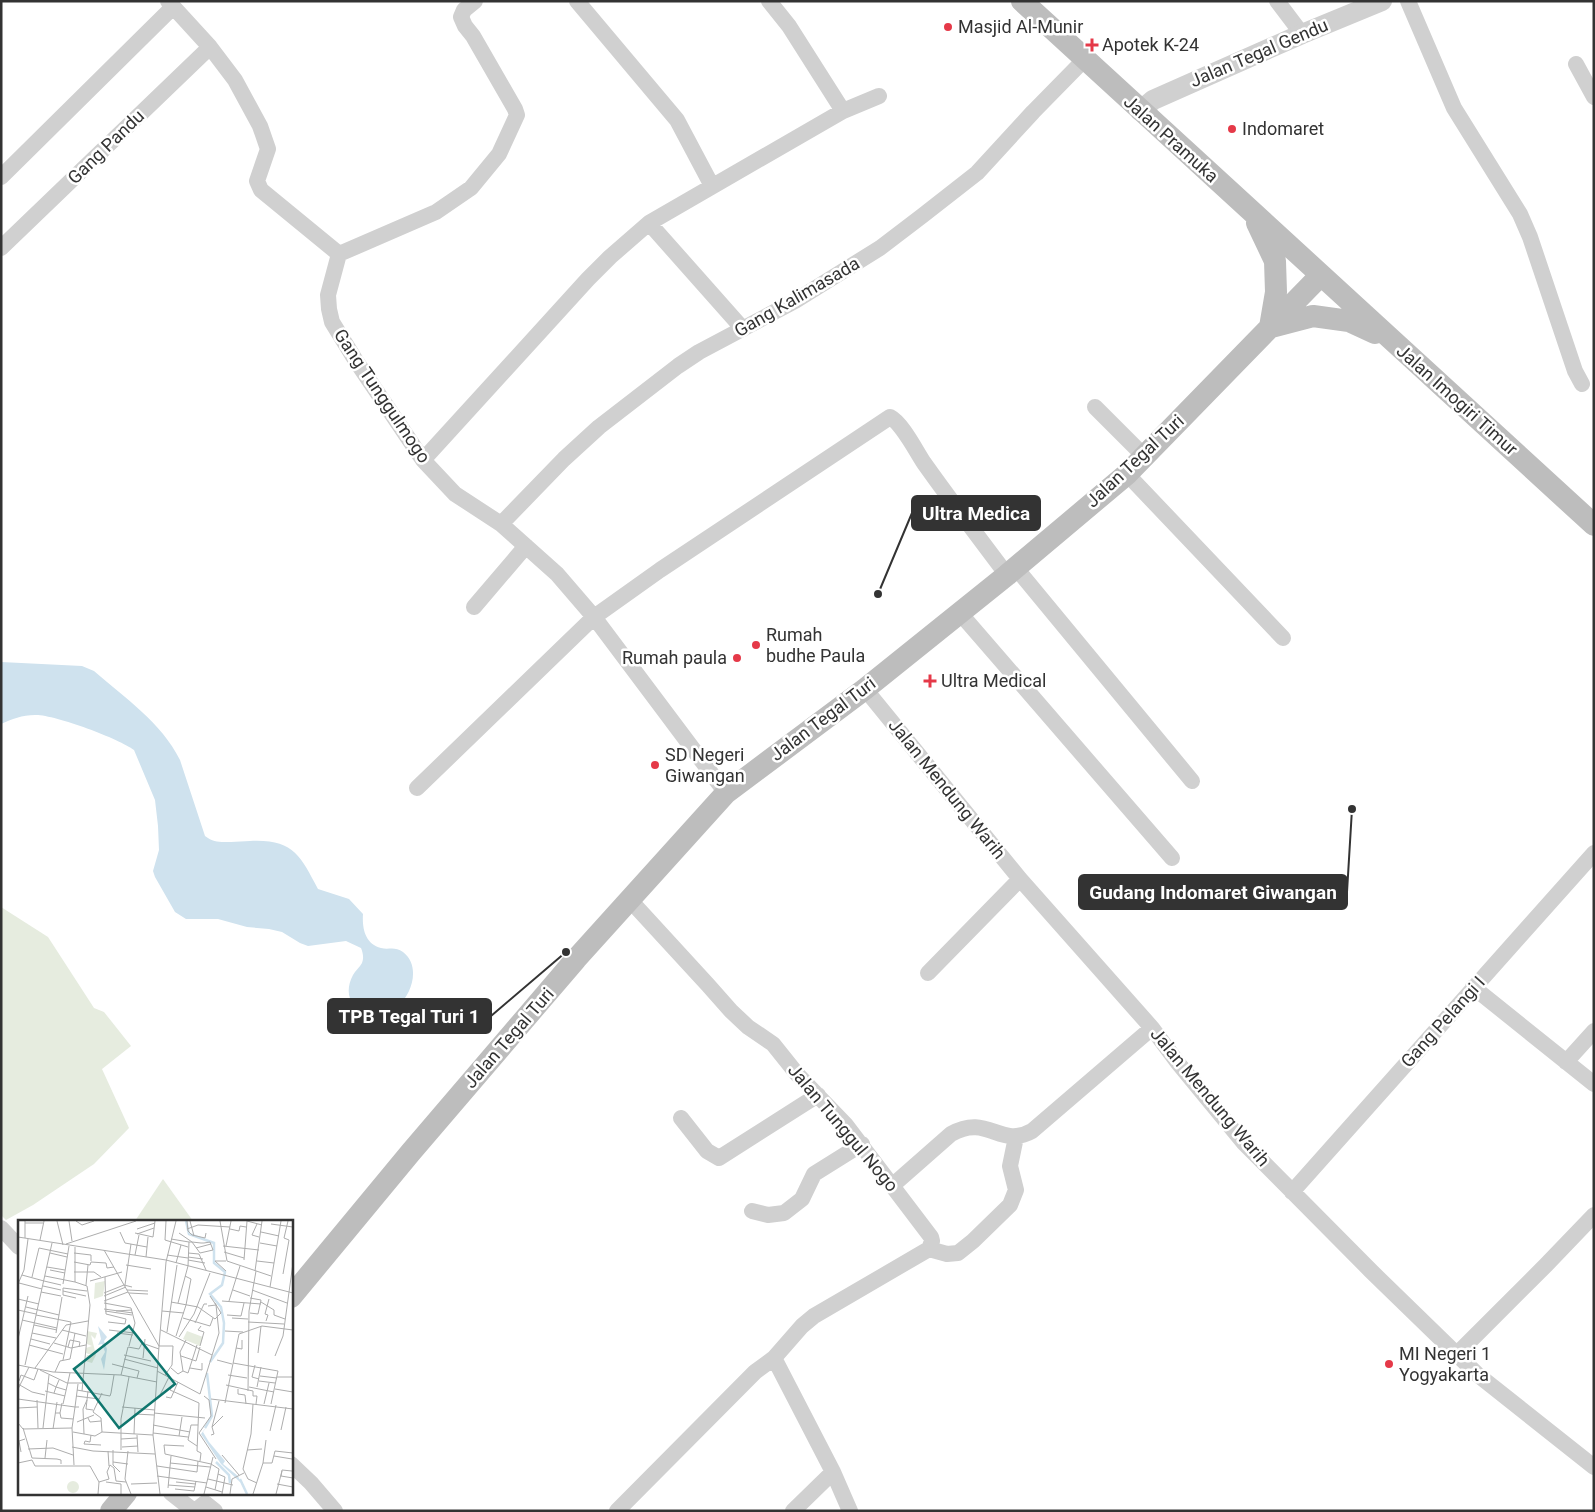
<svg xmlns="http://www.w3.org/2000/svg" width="1595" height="1512" font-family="Roboto,sans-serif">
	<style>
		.green { fill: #e6ecdf }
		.water { fill: #cfe2ee }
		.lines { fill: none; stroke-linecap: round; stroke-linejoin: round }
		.minor { stroke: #d0d0d0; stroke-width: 16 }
		.tertiary { stroke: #d0d0d0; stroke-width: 20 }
		.secondary { stroke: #bdbdbd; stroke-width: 22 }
		.poi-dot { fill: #e53948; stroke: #fff; stroke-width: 2 }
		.labels { text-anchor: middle; stroke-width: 5; stroke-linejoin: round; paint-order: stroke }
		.poi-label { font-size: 18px; fill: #333; stroke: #fff; text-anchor: start }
		.street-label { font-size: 18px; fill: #333; stroke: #fff }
		.inset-river { fill: none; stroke: #cfe2ee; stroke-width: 2.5 }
		.inset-road { fill: none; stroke: #adadad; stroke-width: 1 }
		.view { fill: #0f766e; fill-opacity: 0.15; stroke: #0f766e; stroke-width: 2.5 }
		.inset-edge { fill: none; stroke: #333; stroke-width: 2.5 }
		.leader { fill: none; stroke: #333; stroke-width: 2 }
		.callout-dot { fill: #333; stroke: #fff; stroke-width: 2 }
		.callout { fill: #333; stroke: #333; stroke-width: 2 }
		.callout-label { font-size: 19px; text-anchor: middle; font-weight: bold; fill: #fff }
	</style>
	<rect width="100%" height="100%" fill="#fff"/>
	<path class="green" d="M 1,907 L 48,937 L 94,1008 L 104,1012 L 131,1046 L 102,1069 L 129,1128 L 94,1164 L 33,1205 L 6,1220 L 1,1215 Z
		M 163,1179 L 193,1221 L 135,1221 Z"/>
	<path class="water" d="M 1,662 L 82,666 L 94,671 C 125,698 161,722 180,760 L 205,836 C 214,843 220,842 231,842 C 237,842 244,841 250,841 C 293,839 300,855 318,889 L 349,899 L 363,914 C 362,928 365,944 381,948 C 389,950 395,946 403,952 C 421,966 412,994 398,1006 C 390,1013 379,1015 369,1013 C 349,1009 344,992 353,975 C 355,971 360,967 362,963 C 364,958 363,953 361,948 L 346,941 L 308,946 L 300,943 L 282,932 L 269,929 L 247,927 L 218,919 L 186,919 L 175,912 L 155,877 L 153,871 L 159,850 L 158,826 L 155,800 L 134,750 C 120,739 53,714 35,715 C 22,715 12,719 1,724 Z"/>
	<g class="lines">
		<path class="minor" d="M 168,1 L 210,47 L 235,80 L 260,126 L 268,149 L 257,181 L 261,190 L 339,254
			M 475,1 L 464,10 L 461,17 L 465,26 L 473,36 L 515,109 L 517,115 L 499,154 L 471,188 L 436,212 L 339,254 L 328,295 L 329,309 L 332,322 L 356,361 L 423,460 L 455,494 L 501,524 L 557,574 L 594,617 L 726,793
			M 577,1 L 677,120 L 712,186
			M 769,1 L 789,26 L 843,111
			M 1277,1 L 1302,34
			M 1408,1 L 1454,108 L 1520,214 L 1530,237 L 1575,371 L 1582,384
			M 1576,64 L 1594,97
			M 1,177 L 173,7
			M 649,223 L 743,329
			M 1,248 L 210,47
			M 1095,407 L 1144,456
			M 423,460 L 588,279 L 610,257 L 649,223 L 843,111 L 879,96
			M 1127,474 L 1283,638
			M 501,524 L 564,459 L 599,427 L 678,366 L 699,352 L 795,301 L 880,248 L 922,216 L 977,173 L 1033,112 L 1085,59
			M 1016,568 L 1192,781
			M 474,607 L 526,546
			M 959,612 L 1172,858
			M 865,689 L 1020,879 L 1152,1028 L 1178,1063 L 1243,1142 L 1371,1271 L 1478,1375 L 1594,1467
			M 417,788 L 594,617 L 660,570 L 890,417 C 902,423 916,451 924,463 C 951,501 979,538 1007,575
			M 928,973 L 1020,879
			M 1473,987 L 1594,1084
			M 1566,1062 L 1594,1031
			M 681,1118 L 707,1151 L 719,1158 L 818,1095
			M 893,1185 L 951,1134 C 988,1113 1000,1149 1032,1131 L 1152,1028
			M 1292,1192 L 1594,853
			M 752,1211 L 768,1215 L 784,1213 L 802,1199 L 814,1174 L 862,1144
			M 1,1228 L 19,1247
			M 929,1249 L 947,1254 L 958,1253 L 973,1241 L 1010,1205 L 1016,1190 L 1010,1166 L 1016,1137
			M 1457,1354 L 1546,1265 L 1594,1215
			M 774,1358 L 833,1472 L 850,1511
			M 291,1464 L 311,1483 L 335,1511
			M 171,1493 L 194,1511
			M 195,1511 L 205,1503 L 215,1511
			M 617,1511 L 755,1372 L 774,1358 L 802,1326 L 814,1316 L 929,1249 L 932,1241 L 931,1237 L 846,1125 L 797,1074 L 773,1044 L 748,1027 L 731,1011 L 708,985 L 629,899
			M 793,1511 L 833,1472"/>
		<path class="tertiary" d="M 1140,111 L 1153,100 L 1302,34 L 1382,1"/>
		<path class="secondary" d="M 1022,1 L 1594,525
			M 1257,223 L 1275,261 L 1276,292 L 1270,327
			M 1271,327 L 1313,316 L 1349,321 L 1375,333
			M 291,1297 L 411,1152 L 576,959 L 726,793 L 865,689 L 1007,575 L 1127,474 L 1321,275
			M 111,1511 L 126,1493"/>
	</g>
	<g class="poi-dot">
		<circle cx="948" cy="27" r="5"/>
		<path d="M1089.5 37.5h5v5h5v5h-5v5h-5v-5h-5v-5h5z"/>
		<circle cx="1232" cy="129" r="5"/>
		<circle cx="756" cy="645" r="5"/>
		<circle cx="737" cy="658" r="5"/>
		<path d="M927.5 673.5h5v5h5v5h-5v5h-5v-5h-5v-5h5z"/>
		<circle cx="655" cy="765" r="5"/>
		<circle cx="1389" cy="1364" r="5"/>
	</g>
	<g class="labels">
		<g class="poi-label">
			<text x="958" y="33">Masjid Al-Munir</text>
			<text x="1102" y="51">Apotek K-24</text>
			<text x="1242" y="135">Indomaret</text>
			<text x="766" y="641">Rumah<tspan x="766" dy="21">budhe Paula</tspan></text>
			<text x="727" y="664" text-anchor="end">Rumah paula</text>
			<text x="941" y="687">Ultra Medical</text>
			<text x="665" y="761">SD Negeri<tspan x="665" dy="21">Giwangan</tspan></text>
			<text x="1399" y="1360">MI Negeri 1<tspan x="1399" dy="21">Yogyakarta</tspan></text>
		</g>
		<g class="street-label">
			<text transform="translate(1259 53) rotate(-23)" y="6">Jalan Tegal Gendu</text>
			<text transform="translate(1171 139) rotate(42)" y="6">Jalan Pramuka</text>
			<text transform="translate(106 147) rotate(-44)" y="6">Gang Pandu</text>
			<text transform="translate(797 297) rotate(-30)" y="6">Gang Kalimasada</text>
			<text transform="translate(382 396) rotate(56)" y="6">Gang Tunggulmogo</text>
			<text transform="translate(1457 400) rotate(42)" y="6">Jalan Imogiri Timur</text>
			<text transform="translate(1135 461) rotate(-43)" y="6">Jalan Tegal Turi</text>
			<text transform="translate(823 719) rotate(-37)" y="6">Jalan Tegal Turi</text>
			<text transform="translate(947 789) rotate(51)" y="6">Jalan Mendung Warih</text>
			<text transform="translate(1443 1022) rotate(-48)" y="6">Gang Pelangi I</text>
			<text transform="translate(509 1038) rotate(-49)" y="6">Jalan Tegal Turi</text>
			<text transform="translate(1210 1097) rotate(50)" y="6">Jalan Mendung Warih</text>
			<text transform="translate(843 1128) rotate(50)" y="6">Jalan Tunggul Nogo</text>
		</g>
	</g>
	<g transform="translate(18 1220)">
		<rect width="275" height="275" fill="#fff"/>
		<path d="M 87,61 L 85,76 L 76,79 L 77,63 ZM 69,111 L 79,113 L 77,119 L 73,115 L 78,135 L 74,143 L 67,141 L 69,135 L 73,135 L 68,133 L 68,128 L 74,126 L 69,124 ZM 169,111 L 185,117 L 182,126 L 165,119 ZM49 267a6 6 0 1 1 12 0a6 6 0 1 1-12 0Z" fill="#e6ecdf"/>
		<path d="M 80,106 L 89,117 L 86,121 L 89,129 L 86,150 L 83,139 L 87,132 L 84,124 L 80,125 L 83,119 ZM 189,206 L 185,212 L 191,222 L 207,241 L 205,244 L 220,256 L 223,263 L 203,244 L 183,214 Z" fill="#cfe2ee"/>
		<path class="inset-river" d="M 168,1 L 171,14 L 196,23 L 196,43 L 207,52 L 204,65 L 192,74 L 203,87 L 206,103 L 205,123 L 192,142M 187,208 L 194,196 L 189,153M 198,242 L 211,255 L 212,263M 222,259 L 229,274"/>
		<path class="inset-road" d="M 39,1 L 45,25M 51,1 L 54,21M 58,1 L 64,5 L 76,1M 148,1 L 147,20 L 170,27M 169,1 L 170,11 L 174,15 L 187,18 L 188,13M 172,1 L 176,16M 202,1 L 209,41 L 253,56M 229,1 L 244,5M 270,1 L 266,18 L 271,20M 7,3 L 25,3M 239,4 L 234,15 L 241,17M 253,4 L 275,7M 119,9 L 137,3M 169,9 L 180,5 L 212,7M 212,9 L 221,11 L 222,6 L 228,7M 102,12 L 107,23 L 129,27M 243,12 L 261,16M 117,13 L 135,17 L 137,1M 119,14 L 136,8M 0,17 L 148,40 L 275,73M 7,18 L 7,1M 153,19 L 171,22 L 174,22 L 183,23 L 186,23 L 192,22 L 195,30 L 182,33 L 174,22 L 161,13M 22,20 L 26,1M 242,23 L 259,26M 48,24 L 118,1M 205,26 L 241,30M 208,26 L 213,1M 57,27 L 57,62 L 69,66 L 72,85 L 64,171M 178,28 L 193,24M 86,30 L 141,126 L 135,215 L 142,274M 206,32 L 226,38M 32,33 L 49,37M 56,33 L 73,35 L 73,41M 170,33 L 181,34 L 188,50M 117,35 L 121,15M 149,35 L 170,38M 128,37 L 130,17M 170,37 L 185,39M 170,40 L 187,43M 226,40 L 229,1M 239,41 L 256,43M 56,42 L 72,45 L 73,42 L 88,43 L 89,48 L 96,47M 158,43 L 163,25M 108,45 L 133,49M 29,47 L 47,50M 32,50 L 47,53M 208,51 L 197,41 L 208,41M 237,51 L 244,1M 56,52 L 76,52 L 83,57M 265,54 L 271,20M 4,55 L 26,61M 27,56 L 57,62M 167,56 L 173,59 L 168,85M 14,57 L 21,28 L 50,34M 87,57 L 88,94 L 108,99 L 107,104 L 90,102M 26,61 L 43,65M 72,61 L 104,52M 1,63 L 24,69M 0,64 L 6,50 L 10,19M 45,64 L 51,26M 68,65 L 70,45M 107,65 L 113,24M 25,66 L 43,70M 252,67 L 263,1M 109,70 L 130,71M 215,70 L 232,76M 234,70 L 269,83M 45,71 L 68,76M 23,72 L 43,76M 86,73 L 106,65 L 114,67M 111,73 L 130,74M 86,76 L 108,67M 58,78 L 45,75 L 45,68 L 69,71M 0,79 L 21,84M 86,81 L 110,72M 204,81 L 243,84M 211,81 L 222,46M 153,82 L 180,87 L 197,99 L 203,93 L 197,83M 243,82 L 256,90 L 256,95 L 267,99M 86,83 L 113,88 L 117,103 L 111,126M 160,83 L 170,46 L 171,22M 190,86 L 198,85 L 192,76M 8,87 L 41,95M 86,89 L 115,93M 0,90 L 18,94M 87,91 L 114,95M 98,91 L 114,90M 144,91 L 166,93M 232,93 L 240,94 L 243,80 L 232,78M 18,95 L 53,102 L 45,140M 209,95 L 223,96 L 226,83M 165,98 L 192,106 L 195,98M 214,98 L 230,99M 4,100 L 39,108M 248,101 L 250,95 L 247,94 L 251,79M 230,102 L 266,104M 177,103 L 186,84 L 189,84M 16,105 L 39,110M 44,110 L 68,116M 91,110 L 116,113M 143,110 L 194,135M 207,111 L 225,112M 149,112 L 159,45M 14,113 L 38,118M 38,113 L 44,77M 99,113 L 115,115M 158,116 L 168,85M 161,117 L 176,94 L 192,53M 0,119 L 10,76M 13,119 L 32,124M 36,123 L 53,128 L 68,125M 11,125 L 45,134M 182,126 L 186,112 L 180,110 L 183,106M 50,127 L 52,120 L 62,122 L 61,127M 218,128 L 224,129 L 224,120M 240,133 L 243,106M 106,135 L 133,141M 163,136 L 178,141 L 182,127M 257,136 L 265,116 L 275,43M 125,138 L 127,119M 106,139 L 140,148M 199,140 L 214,144M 215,143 L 260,151 L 253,184M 94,144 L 121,151 L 119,158M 0,145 L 35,152 L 103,155 L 139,162M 7,145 L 34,23M 237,145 L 234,157 L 241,159M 17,148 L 48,105 L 70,101M 153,148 L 160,154 L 165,151M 172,148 L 184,150 L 184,143M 22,150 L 49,163 L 65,163M 139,151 L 182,174M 165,151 L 170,153 L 179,125M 165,151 L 162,132 L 168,120M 37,152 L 42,141 L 52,139 L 57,113M 103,155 L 110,127 L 121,129 L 124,123 L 141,129M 147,155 L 154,145 L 155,126 L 141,126 L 148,42 L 158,1M 210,155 L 229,158M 242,156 L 259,158M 259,157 L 275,157M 1,161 L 3,155 L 16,160 L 20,149M 241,161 L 257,163M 30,163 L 38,167 L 41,160M 0,164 L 14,172 L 27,175M 60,164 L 57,187 L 61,187M 208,165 L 235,171 L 235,176 L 239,176 L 238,184M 154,166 L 152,170 L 181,183M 231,167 L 256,172M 239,167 L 243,147M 0,169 L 11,147M 220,169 L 220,174 L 227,175 L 228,184M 257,169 L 275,172M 59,170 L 92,176 L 93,173M 27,171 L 47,176M 70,171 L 68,189 L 75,190M 230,171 L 231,91 L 238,51M 36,173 L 38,167 L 48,170M 93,173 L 96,155M 182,174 L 201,113 L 198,85M 142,175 L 151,157M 58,176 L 81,179M 186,176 L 191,180 L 193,196 L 181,213 L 198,239M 148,177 L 153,178 L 160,162M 0,179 L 57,187 L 54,208 L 56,245M 193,179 L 275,189M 19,180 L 20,208M 181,183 L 179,231 L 183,233 L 182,241M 207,183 L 221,114 L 244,106 L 275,110M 45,184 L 52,153M 235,184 L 233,214 L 225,249 L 230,259 L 239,263M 246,184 L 251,163M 104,187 L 137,190M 0,188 L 19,187M 37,193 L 42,193 L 44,183M 42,193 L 43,198 L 55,199M 136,193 L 187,198M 117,194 L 136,195M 70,198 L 72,202 L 83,201M 59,202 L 76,195M 0,203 L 5,209 L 54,208M 135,205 L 172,212M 194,207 L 201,181M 5,208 L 14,238M 25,208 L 31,155M 35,209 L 39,182M 263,210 L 268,187M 252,211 L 258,185M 55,212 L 77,216 L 84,212 L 135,215M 84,212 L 83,198 L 75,192 L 84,173M 135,213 L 170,217M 66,214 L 65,189 L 69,180M 116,214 L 117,188M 119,215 L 120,232M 193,215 L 196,214 L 194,207 L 205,196M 161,216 L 164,197M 103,219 L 119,218M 275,219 L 275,251M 66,224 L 83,225M 66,224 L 67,221 L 72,222 L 73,215M 146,225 L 147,234 L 193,244M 146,225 L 166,226M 179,226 L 170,220 L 173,205 L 180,205M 54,227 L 75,231 L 137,234M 104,227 L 120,226M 10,229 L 35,228 L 55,235M 95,230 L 95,245 L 102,252M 103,230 L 103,199 L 111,157M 229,230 L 244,229M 90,231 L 91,246M 110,231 L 107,259 L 113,274M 3,232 L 1,221 L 7,219M 204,235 L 221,255M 256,236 L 274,239M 14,238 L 39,239 L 43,240 L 43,244M 27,238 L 29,220M 95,242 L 110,244M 0,243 L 14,240 L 17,246 L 72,246 L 81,262 L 80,274M 152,243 L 192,247M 245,243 L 254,243 L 257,231 L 275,233M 193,244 L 201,249 L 197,270M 139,246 L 179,252 L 180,241M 274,251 L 264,250 L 263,256 L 275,258M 200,254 L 207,257 L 204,274M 139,256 L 189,263M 190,259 L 215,265M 81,262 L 91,259 L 89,252 L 92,245 L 96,248 L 98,261 L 108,262M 88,262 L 103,264 L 103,274M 158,262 L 178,264M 113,264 L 139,263M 259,264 L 275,267M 150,265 L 177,267M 188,267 L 204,272M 150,268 L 153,236M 157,269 L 176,271 L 178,261M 186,274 L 195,237M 212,274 L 214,259 L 226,253M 235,274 L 245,243 L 248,220M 258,274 L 264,251"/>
		<path class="view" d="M 111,106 L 157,164 L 101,208 L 56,149 Z"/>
		<rect width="275" height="275" class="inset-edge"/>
	</g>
	<path class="leader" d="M878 594L912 513M1352 809L1347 892M566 952L491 1016"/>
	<g class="callout-dot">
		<circle cx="878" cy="594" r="5"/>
		<circle cx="1352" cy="809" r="5"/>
		<circle cx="566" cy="952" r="5"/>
	</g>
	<g class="callout">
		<rect x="912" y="496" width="128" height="34" rx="5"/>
		<rect x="1079" y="875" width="268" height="34" rx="5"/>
		<rect x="328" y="999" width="163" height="34" rx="5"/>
	</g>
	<g class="callout-label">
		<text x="976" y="520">Ultra Medica</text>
		<text x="1213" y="899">Gudang Indomaret Giwangan</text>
		<text x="409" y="1023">TPB Tegal Turi 1</text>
	</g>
	<rect width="1595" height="1512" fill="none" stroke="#333333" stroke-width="5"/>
</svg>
